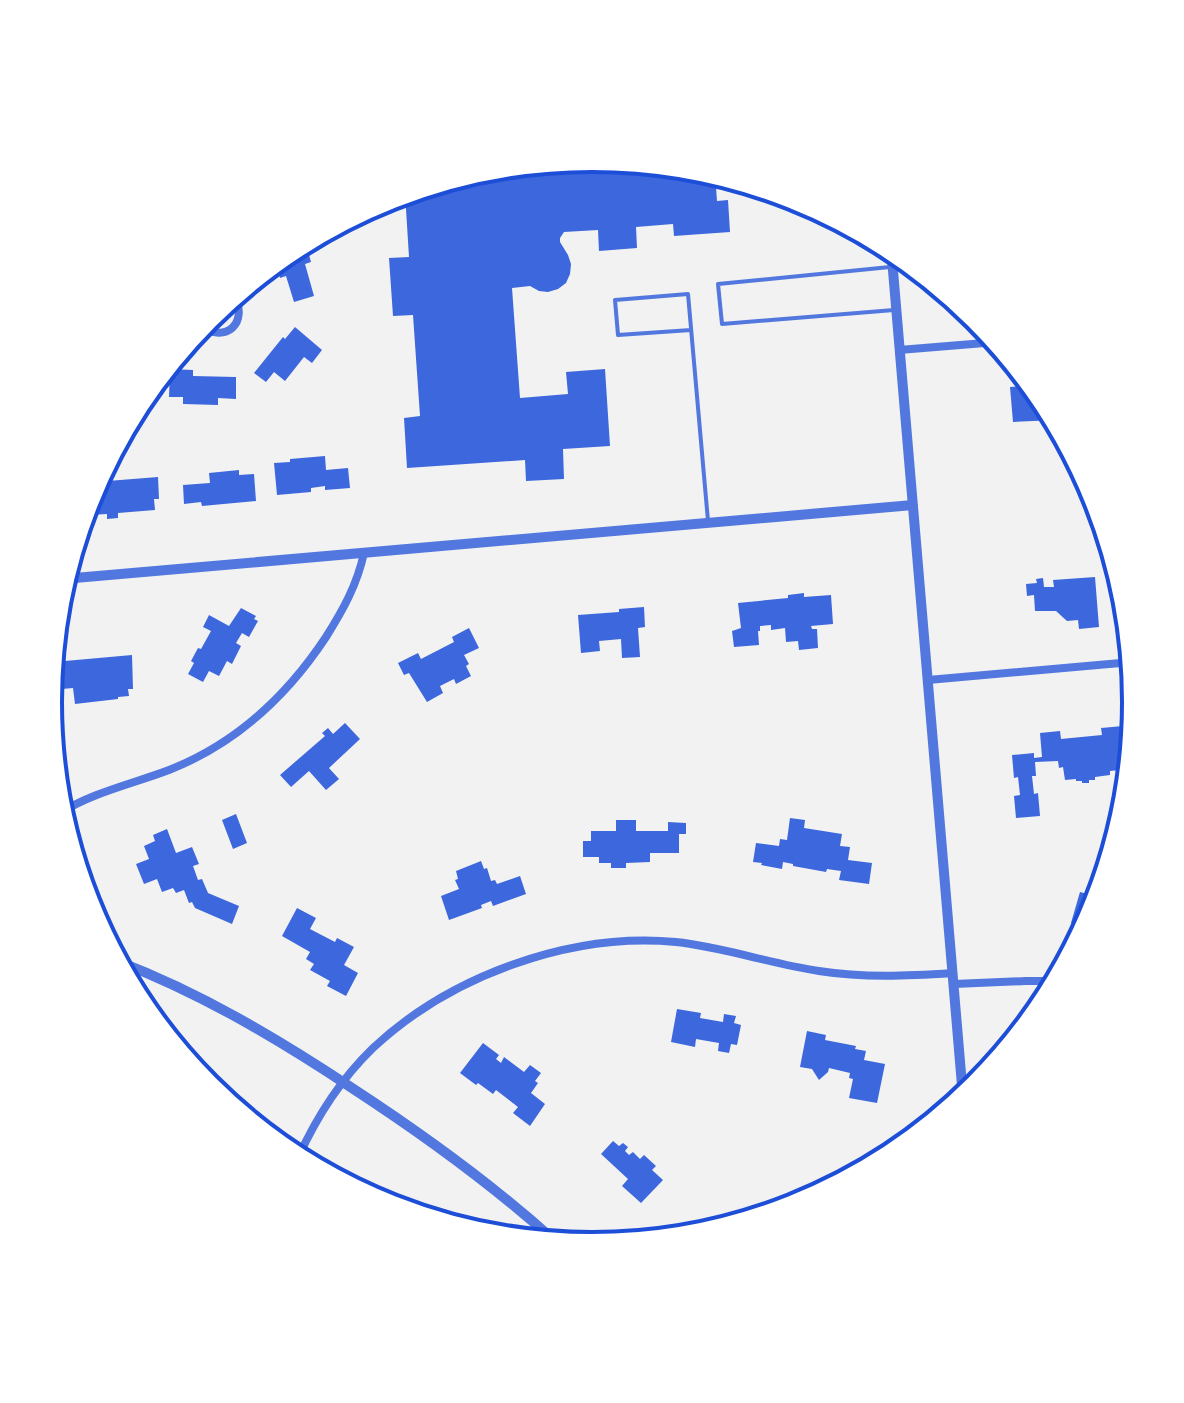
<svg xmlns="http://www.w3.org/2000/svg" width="1184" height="1403" font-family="'Sofia Sans Condensed',sans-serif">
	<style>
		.building { fill: #3d67dc }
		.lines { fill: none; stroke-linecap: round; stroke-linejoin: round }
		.service { stroke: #5277de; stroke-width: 4 }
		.minor { stroke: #5277de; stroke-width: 8 }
		.tertiary { stroke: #5277de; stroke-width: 10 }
		.rim { fill: none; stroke: #1d4ed8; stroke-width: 4 }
	</style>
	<rect width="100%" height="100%" fill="#f2f2f2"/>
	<path class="building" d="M 592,158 L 699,168 L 715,173 L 717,201 L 728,200 L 730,232 L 674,236 L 673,224 L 636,227 L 637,248 L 599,251 L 598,230 L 564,232 L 560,238 L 560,242 L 568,255 L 571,264 L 570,274 L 566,283 L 558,289 L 548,292 L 539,291 L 530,286 L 512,288 L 520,398 L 568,394 L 566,372 L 605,369 L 610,446 L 563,449 L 564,479 L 526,481 L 525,460 L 407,468 L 404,418 L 420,416 L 413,315 L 393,316 L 389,258 L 409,257 L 405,193 L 486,168 Z
		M 299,244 L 302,253 L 308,251 L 311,262 L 305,264 L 314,296 L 294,302 L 286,276 L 280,278 L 275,261 Z
		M 295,327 L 322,350 L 312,363 L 304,357 L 285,381 L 274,372 L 266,382 L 254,373 L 283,337 L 285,339 Z
		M 170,369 L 193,370 L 193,376 L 236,377 L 236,399 L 218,398 L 218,405 L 183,404 L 183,397 L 169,397 Z
		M 1030,386 L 1031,393 L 1039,392 L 1056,420 L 1013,422 L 1010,387 Z
		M 325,456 L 326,470 L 348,468 L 350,488 L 325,490 L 325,486 L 311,488 L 311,492 L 277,495 L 274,463 L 290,462 L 290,459 Z
		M 239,470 L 239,475 L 254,474 L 256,501 L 202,506 L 201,502 L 184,504 L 183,485 L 210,483 L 209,473 Z
		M 158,477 L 159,499 L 154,499 L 155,510 L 118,513 L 118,518 L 107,519 L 107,514 L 89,515 L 88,501 L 94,501 L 93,487 L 95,482 Z
		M 1095,577 L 1099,627 L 1079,629 L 1078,620 L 1067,621 L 1056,611 L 1035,611 L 1034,595 L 1027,596 L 1026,584 L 1037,583 L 1036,579 L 1043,578 L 1044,587 L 1054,587 L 1053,580 Z
		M 804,593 L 804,597 L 831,595 L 833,624 L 811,626 L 812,629 L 817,629 L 818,648 L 799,650 L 798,641 L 786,642 L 785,628 L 771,630 L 771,625 L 760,626 L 760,631 L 758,631 L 759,645 L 734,647 L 732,631 L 741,628 L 738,603 L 788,598 L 788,595 Z
		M 644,607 L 645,627 L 638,628 L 640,657 L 622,658 L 621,639 L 599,641 L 600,651 L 581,653 L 578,615 L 619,612 L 619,609 Z
		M 241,608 L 256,616 L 254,619 L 258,621 L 249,637 L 242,633 L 236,643 L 241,646 L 232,664 L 227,661 L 219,676 L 209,671 L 203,682 L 188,674 L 194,663 L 191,661 L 198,648 L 201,649 L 211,631 L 203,627 L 209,615 L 229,626 Z
		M 469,628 L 479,648 L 464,655 L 469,664 L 466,666 L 471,676 L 456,684 L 454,679 L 440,686 L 443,693 L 427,702 L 409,673 L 404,675 L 398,663 L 418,653 L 421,659 L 454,642 L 452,637 Z
		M 132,655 L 133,689 L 128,689 L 129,696 L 118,697 L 118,699 L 75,704 L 73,688 L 62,689 L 61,675 L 51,676 L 52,659 L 65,657 L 65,661 Z
		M 345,723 L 360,739 L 329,768 L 339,779 L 326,790 L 309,771 L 291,787 L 280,775 L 325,736 L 322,733 L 328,728 L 333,734 Z
		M 1123,726 L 1125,750 L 1122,750 L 1123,762 L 1119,762 L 1120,770 L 1110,771 L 1110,775 L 1095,777 L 1095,780 L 1089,780 L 1089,783 L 1082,783 L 1082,781 L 1076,781 L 1076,779 L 1065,780 L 1063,767 L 1059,768 L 1058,761 L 1035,762 L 1036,776 L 1032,776 L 1034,794 L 1038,793 L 1040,816 L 1016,818 L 1014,796 L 1020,795 L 1018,777 L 1014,778 L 1012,755 L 1034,753 L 1034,758 L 1042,757 L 1040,733 L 1060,731 L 1061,739 L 1102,735 L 1101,728 Z
		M 236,814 L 247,843 L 233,849 L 222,820 Z
		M 790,818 L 805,820 L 804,828 L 842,834 L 840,846 L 850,847 L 848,860 L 872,863 L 869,884 L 839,880 L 841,871 L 827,869 L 826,872 L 793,866 L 793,864 L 783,862 L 782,869 L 761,865 L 762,863 L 753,862 L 756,843 L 779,846 L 780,839 L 787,840 Z
		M 616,820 L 636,820 L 636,831 L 668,831 L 668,822 L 686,823 L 686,834 L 679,834 L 679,853 L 650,853 L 650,862 L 626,863 L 626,868 L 611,868 L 611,863 L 599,863 L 599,857 L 583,857 L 583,841 L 591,841 L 591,831 L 616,831 Z
		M 167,829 L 176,853 L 192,847 L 199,864 L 193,866 L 198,880 L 202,879 L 208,893 L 239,906 L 232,924 L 195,908 L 192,902 L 189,903 L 184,890 L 176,893 L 173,888 L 162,892 L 157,879 L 144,884 L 136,864 L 149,859 L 144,846 L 155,841 L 153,835 Z
		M 481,861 L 484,869 L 487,868 L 491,881 L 495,880 L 497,884 L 520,876 L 526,894 L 493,906 L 491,901 L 481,905 L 482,908 L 449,920 L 441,896 L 459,889 L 455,880 L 458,879 L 456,871 Z
		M 1097,878 L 1104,880 L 1094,910 L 1084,929 L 1073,926 L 1074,924 L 1071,923 L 1080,892 L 1092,895 Z
		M 297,908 L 316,918 L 310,929 L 335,942 L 337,938 L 354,947 L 344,965 L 358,973 L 346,996 L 327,986 L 330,981 L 310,970 L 314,964 L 306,959 L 310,952 L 282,936 Z
		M 677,1009 L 701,1013 L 700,1018 L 723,1022 L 724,1014 L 736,1016 L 734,1023 L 741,1025 L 737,1045 L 731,1044 L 729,1053 L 718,1051 L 719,1043 L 696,1039 L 695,1047 L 671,1042 Z
		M 807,1031 L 826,1035 L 825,1040 L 856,1046 L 855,1049 L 866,1051 L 864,1060 L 885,1064 L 877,1103 L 849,1098 L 853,1079 L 849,1078 L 850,1073 L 829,1068 L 828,1072 L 819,1080 L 812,1069 L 800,1067 Z
		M 483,1043 L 499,1055 L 496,1059 L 501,1063 L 504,1057 L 524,1072 L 530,1065 L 541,1073 L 535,1081 L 538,1083 L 531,1093 L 545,1104 L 530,1126 L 513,1113 L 518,1107 L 496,1090 L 493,1094 L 478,1083 L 476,1085 L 460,1073 Z
		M 613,1141 L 619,1146 L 623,1143 L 628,1147 L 625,1151 L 629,1155 L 633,1152 L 640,1159 L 644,1155 L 656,1166 L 652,1170 L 663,1180 L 641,1203 L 622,1186 L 628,1179 L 601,1154 Z"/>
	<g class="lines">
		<path class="service" d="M 890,267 L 718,284 L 722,324 L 894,310
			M 691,330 L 618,335 L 615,300 L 688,294 L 708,521"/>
		<path class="minor" d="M 200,326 C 226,344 249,323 234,295
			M 899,350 L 997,342
			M 928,680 L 1132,662
			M 60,813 C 94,792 132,784 169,770 C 235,744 287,696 326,637 C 343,610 357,585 364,553
			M 954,984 L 1026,981 L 1056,981
			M 298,1158 C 316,1118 341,1079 373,1048 C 450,976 570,932 676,942 C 724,947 771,964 819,971 C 863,978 908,976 953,973"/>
		<path class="tertiary" d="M 891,247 L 963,1097
			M 63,579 L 913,505
			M 117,961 C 201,993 278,1039 352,1088 C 424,1135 492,1184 556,1242"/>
	</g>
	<path d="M0 0H1184V1403H0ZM62 702a530 530 0 1 1 1060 0a530 530 0 1 1-1060 0Z" fill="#fff" fill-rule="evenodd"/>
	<path class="rim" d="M62 702a530 530 0 1 1 1060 0a530 530 0 1 1-1060 0Z"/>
</svg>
